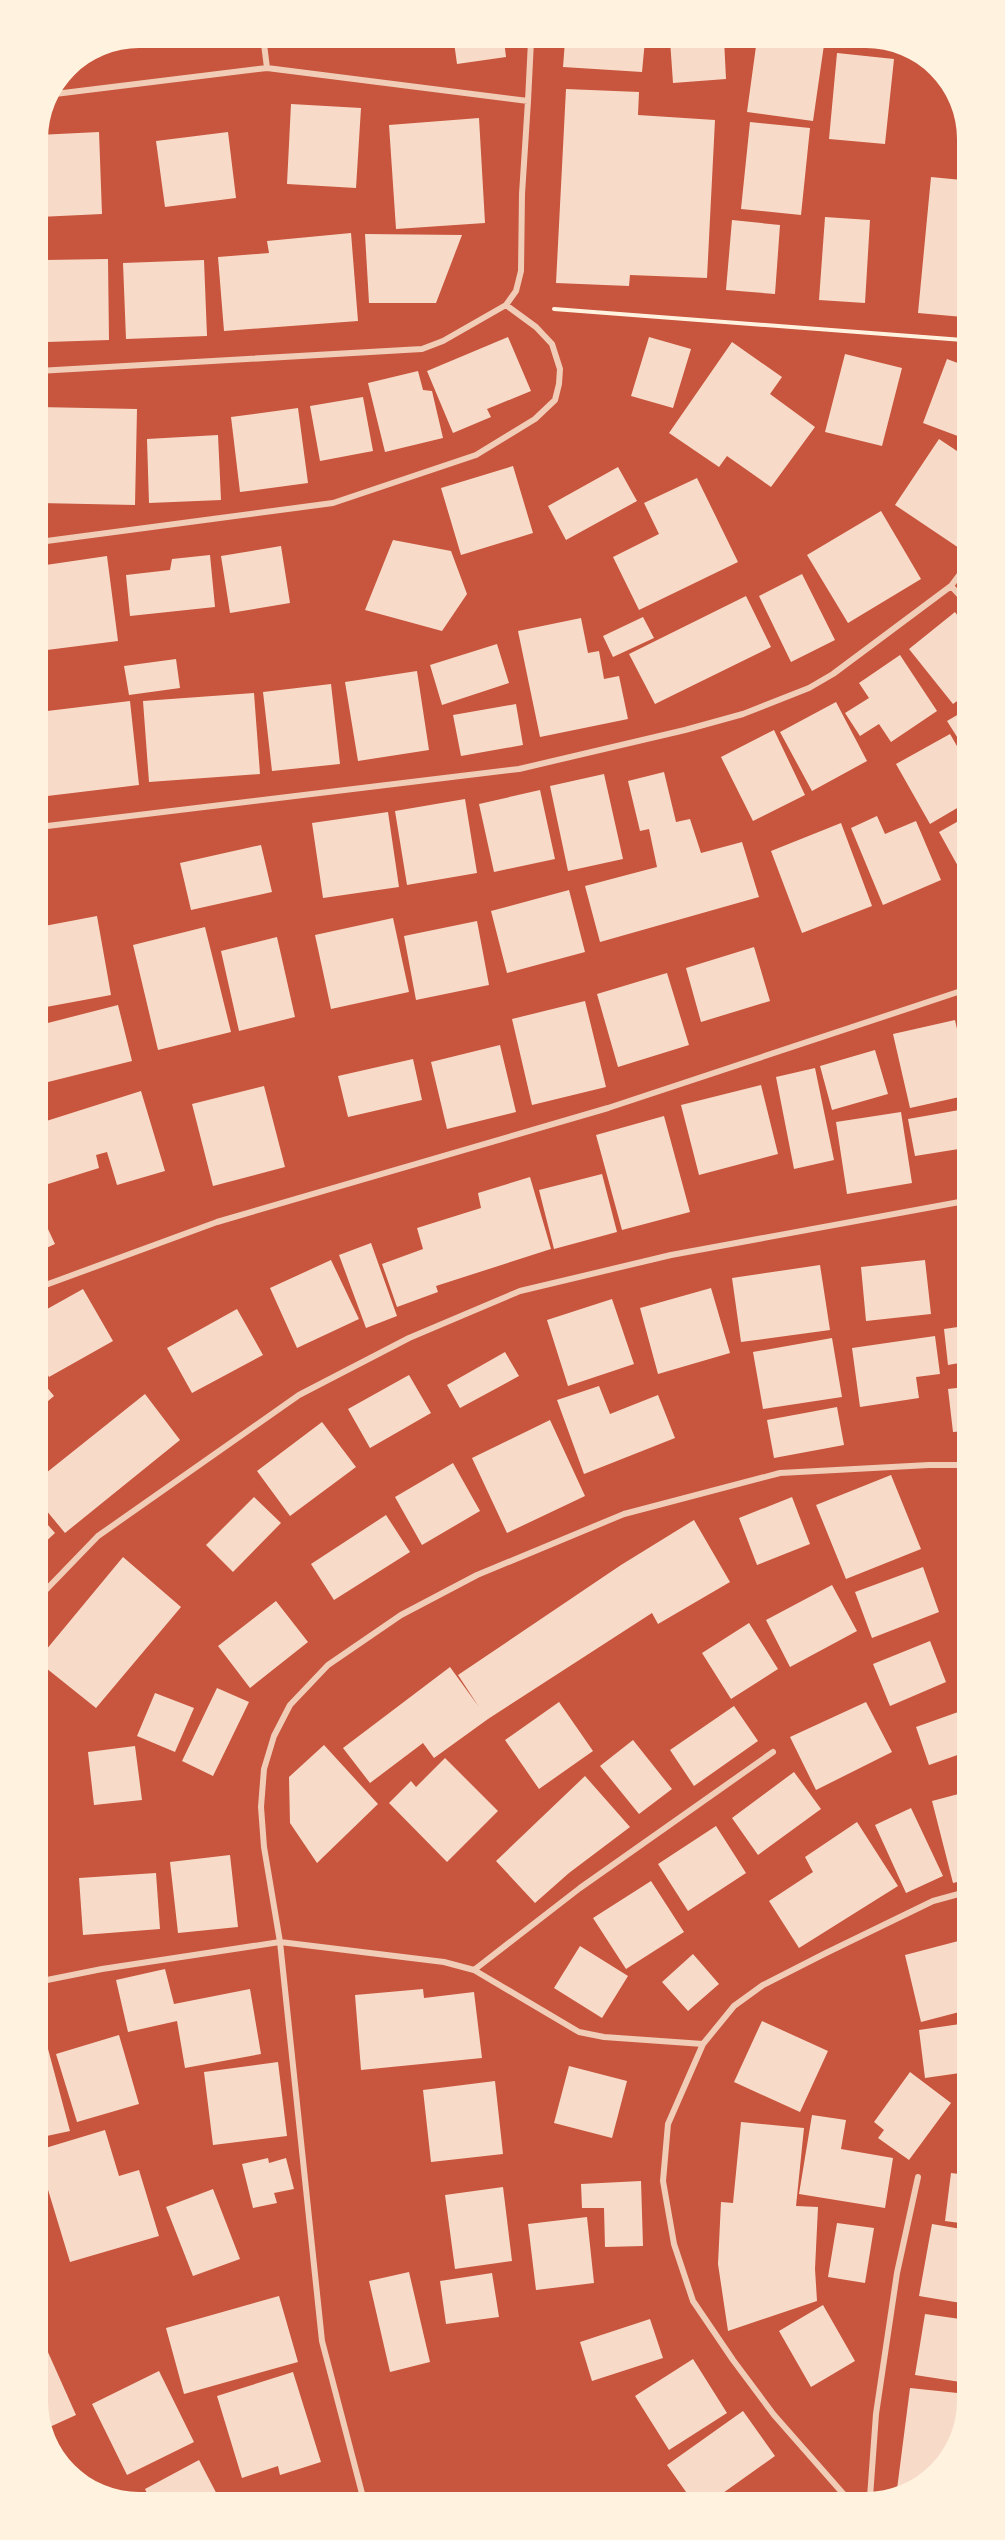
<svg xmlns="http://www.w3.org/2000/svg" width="1005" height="2540" font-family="Inter,sans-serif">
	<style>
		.building { fill: #f7dbc8 }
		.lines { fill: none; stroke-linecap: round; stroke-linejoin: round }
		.path { stroke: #fff3e0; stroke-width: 4 }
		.minor { stroke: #f1ccb7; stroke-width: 6 }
	</style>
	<rect width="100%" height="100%" fill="#c8553d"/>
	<path class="building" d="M 825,38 L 813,121 L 747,112 L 757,39 Z
		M 724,39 L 726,79 L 673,83 L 670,40 Z
		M 645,40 L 642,72 L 563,67 L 565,41 Z
		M 504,41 L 506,57 L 457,64 L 454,42 Z
		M 837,53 L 894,59 L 885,144 L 829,139 Z
		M 566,89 L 639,92 L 638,115 L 715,120 L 707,278 L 630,275 L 629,286 L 556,283 Z
		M 291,104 L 361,108 L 356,188 L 287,184 Z
		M 479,118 L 485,223 L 396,229 L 389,125 Z
		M 750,122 L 810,128 L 801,215 L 741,209 Z
		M 99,132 L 102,214 L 39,217 L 38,135 Z
		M 228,132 L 236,198 L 165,207 L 156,141 Z
		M 931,177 L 962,180 L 963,317 L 918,313 Z
		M 825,217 L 870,220 L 865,303 L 819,300 Z
		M 732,220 L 780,225 L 775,294 L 726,290 Z
		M 351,233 L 358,321 L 224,331 L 218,257 L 269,253 L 267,241 Z
		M 365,234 L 462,235 L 436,303 L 369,303 Z
		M 108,259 L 109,340 L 47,342 L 45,260 Z
		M 204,260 L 207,336 L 126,339 L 123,263 Z
		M 508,337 L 531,391 L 487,409 L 491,417 L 453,433 L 427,371 Z
		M 649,337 L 691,349 L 673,408 L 631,396 Z
		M 732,342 L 782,377 L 770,394 L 815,427 L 771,487 L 727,456 L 719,467 L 669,433 Z
		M 845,354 L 902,368 L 882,446 L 825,432 Z
		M 947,359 L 963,365 L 963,438 L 923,423 Z
		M 418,371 L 423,390 L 432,391 L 443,438 L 385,452 L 368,383 Z
		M 363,397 L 373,451 L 320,461 L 310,406 Z
		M 38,407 L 137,409 L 135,505 L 39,503 Z
		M 298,408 L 308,483 L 240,492 L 231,417 Z
		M 218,435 L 221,500 L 149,503 L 147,439 Z
		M 939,439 L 963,455 L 963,541 L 959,548 L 895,505 Z
		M 513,466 L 533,533 L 461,555 L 441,488 Z
		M 618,467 L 637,501 L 566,540 L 548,506 Z
		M 697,478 L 738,562 L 639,610 L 613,557 L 659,534 L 644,503 Z
		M 881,511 L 921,579 L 848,623 L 807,555 Z
		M 393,540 L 451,551 L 467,594 L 442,631 L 365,610 Z
		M 281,546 L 290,603 L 230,613 L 221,556 Z
		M 210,555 L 215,607 L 130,616 L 126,575 L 170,570 L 172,559 Z
		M 107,556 L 118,641 L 39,651 L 39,566 Z
		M 802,574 L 835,640 L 791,662 L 759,596 Z
		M 746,596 L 771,647 L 655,704 L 629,654 Z
		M 955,612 L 963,623 L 964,696 L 953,704 L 909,649 Z
		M 643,617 L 654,638 L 613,657 L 603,636 Z
		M 581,618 L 588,653 L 599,651 L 604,679 L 619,676 L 628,719 L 540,737 L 518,631 Z
		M 497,644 L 509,683 L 442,705 L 430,665 Z
		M 900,655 L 937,711 L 891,742 L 879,724 L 860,736 L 845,713 L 869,698 L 859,683 Z
		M 176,659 L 180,688 L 129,695 L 124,666 Z
		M 417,671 L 429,750 L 358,761 L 345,682 Z
		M 331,684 L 340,764 L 272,771 L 263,692 Z
		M 254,693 L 260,774 L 149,782 L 143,701 Z
		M 130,701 L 139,785 L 39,797 L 39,712 Z
		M 836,702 L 867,761 L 812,791 L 780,732 Z
		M 516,704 L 523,745 L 461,756 L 453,715 Z
		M 964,711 L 964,748 L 947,721 Z
		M 774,730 L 805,795 L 753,821 L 721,757 Z
		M 950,734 L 964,758 L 964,804 L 930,824 L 896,764 Z
		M 664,772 L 676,822 L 690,819 L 701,853 L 742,842 L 759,897 L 600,942 L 585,886 L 657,867 L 649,829 L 640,831 L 628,781 Z
		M 604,774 L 623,859 L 568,871 L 550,786 Z
		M 540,790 L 555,859 L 494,872 L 479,804 Z
		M 465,799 L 477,873 L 407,885 L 395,811 Z
		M 388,812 L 399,887 L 323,898 L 312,823 Z
		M 877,816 L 885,834 L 916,821 L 941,880 L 883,905 L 851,828 Z
		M 964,818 L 964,877 L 939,832 Z
		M 841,823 L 872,906 L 802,933 L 771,851 Z
		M 261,845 L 272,892 L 191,910 L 180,863 Z
		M 964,888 L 964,909 L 957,891 Z
		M 569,890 L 585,952 L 507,973 L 491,911 Z
		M 97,916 L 111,995 L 46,1007 L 40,973 L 39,927 Z
		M 393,918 L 409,992 L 331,1009 L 315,935 Z
		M 477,921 L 489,985 L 416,1000 L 404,936 Z
		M 205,927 L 231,1032 L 158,1050 L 133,945 Z
		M 277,937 L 295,1017 L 239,1031 L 221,951 Z
		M 754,947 L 770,1001 L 701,1022 L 686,968 Z
		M 667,973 L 689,1045 L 618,1067 L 597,994 Z
		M 585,1001 L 606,1087 L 532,1105 L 512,1019 Z
		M 118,1005 L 132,1061 L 40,1084 L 40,1025 Z
		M 955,1020 L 964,1061 L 964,1096 L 910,1108 L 893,1034 Z
		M 500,1045 L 516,1112 L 447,1129 L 431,1062 Z
		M 875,1050 L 888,1094 L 832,1110 L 820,1066 Z
		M 413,1059 L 422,1100 L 348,1117 L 338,1076 Z
		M 815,1068 L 834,1160 L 794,1169 L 776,1077 Z
		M 761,1085 L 778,1154 L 699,1175 L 681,1105 Z
		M 264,1086 L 285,1167 L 213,1186 L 192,1104 Z
		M 141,1091 L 165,1171 L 117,1185 L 107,1152 L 96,1155 L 99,1168 L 48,1184 L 40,1159 L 40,1123 Z
		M 965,1109 L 965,1148 L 915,1156 L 908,1119 Z
		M 901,1112 L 912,1183 L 847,1194 L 836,1122 Z
		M 664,1116 L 690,1212 L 622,1230 L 596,1135 Z
		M 602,1174 L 617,1232 L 554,1249 L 539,1190 Z
		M 530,1177 L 551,1249 L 436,1286 L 438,1292 L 397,1307 L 382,1264 L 423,1249 L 417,1228 L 481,1208 L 478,1193 Z
		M 40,1212 L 55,1244 L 40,1251 Z
		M 371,1243 L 397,1316 L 366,1328 L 339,1255 Z
		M 331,1260 L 359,1319 L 297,1348 L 270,1288 Z
		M 925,1260 L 931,1314 L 866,1321 L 861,1267 Z
		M 820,1265 L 830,1330 L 741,1342 L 732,1278 Z
		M 711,1288 L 730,1353 L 658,1374 L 640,1308 Z
		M 83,1289 L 113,1341 L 49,1377 L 40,1362 L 40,1313 Z
		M 612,1299 L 634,1364 L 568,1386 L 547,1320 Z
		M 237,1309 L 263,1355 L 192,1393 L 167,1348 Z
		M 965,1326 L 965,1362 L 948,1365 L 944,1329 Z
		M 935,1336 L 940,1374 L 916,1377 L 919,1398 L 860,1407 L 852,1348 Z
		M 832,1338 L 842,1397 L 763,1409 L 753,1352 Z
		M 505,1352 L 519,1376 L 460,1408 L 447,1385 Z
		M 409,1375 L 431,1413 L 370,1448 L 348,1409 Z
		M 40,1379 L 54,1396 L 41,1407 Z
		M 599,1386 L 610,1414 L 658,1395 L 675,1438 L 584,1474 L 557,1400 Z
		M 965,1387 L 965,1431 L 953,1432 L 948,1389 Z
		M 145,1394 L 180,1440 L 65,1533 L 41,1504 L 41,1477 Z
		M 837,1407 L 844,1445 L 774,1458 L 767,1420 Z
		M 550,1420 L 585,1496 L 507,1533 L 472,1458 Z
		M 322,1422 L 356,1467 L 290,1516 L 257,1471 Z
		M 453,1463 L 480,1511 L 422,1545 L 395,1497 Z
		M 891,1475 L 921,1549 L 846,1579 L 816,1505 Z
		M 254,1497 L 281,1523 L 233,1572 L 206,1545 Z
		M 792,1497 L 810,1544 L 757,1565 L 739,1518 Z
		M 386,1515 L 410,1552 L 334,1600 L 311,1564 Z
		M 957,1515 L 965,1515 L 966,1592 L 959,1592 Z
		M 41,1517 L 55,1533 L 41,1546 Z
		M 694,1520 L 730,1582 L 658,1624 L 652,1613 L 488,1719 L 434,1758 L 423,1743 L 370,1783 L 343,1748 L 450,1667 L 479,1707 L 458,1675 L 621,1565 Z
		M 123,1557 L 181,1607 L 96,1708 L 41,1664 L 41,1656 Z
		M 923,1567 L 939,1612 L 872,1638 L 855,1592 Z
		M 832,1585 L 857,1631 L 790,1667 L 766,1620 Z
		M 276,1601 L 308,1642 L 250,1688 L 218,1646 Z
		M 749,1623 L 778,1669 L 731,1699 L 702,1653 Z
		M 930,1641 L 946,1682 L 890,1706 L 873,1664 Z
		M 217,1688 L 249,1702 L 213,1776 L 182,1761 Z
		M 155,1693 L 194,1708 L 175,1752 L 137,1736 Z
		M 559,1702 L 593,1751 L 539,1789 L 505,1740 Z
		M 866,1702 L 892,1752 L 816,1790 L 790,1737 Z
		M 734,1706 L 758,1741 L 694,1786 L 670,1750 Z
		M 961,1711 L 966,1726 L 966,1752 L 929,1765 L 916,1727 Z
		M 633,1740 L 672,1789 L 639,1814 L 600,1766 Z
		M 324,1745 L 378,1804 L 317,1863 L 290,1823 L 289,1777 Z
		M 135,1746 L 142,1800 L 94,1805 L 88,1752 Z
		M 445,1758 L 498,1811 L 447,1862 L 389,1803 L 411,1781 L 416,1787 Z
		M 794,1772 L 821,1809 L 758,1855 L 732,1818 Z
		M 585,1776 L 630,1827 L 569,1873 L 535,1903 L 496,1861 Z
		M 966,1792 L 966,1880 L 953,1883 L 932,1801 Z
		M 911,1808 L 943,1876 L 906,1893 L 875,1825 Z
		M 857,1822 L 898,1886 L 799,1948 L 769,1901 L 813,1872 L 805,1857 Z
		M 716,1826 L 746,1873 L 688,1911 L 658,1864 Z
		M 230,1855 L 238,1927 L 178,1933 L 170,1862 Z
		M 156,1873 L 160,1929 L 83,1935 L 79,1878 Z
		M 651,1881 L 684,1932 L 626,1969 L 593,1918 Z
		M 966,1939 L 967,2010 L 921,2022 L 905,1955 Z
		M 580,1946 L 628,1976 L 602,2018 L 554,1988 Z
		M 693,1954 L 719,1984 L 688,2011 L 662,1982 Z
		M 165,1969 L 174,2004 L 250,1989 L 261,2054 L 185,2068 L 177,2021 L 128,2032 L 116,1980 Z
		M 423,1989 L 424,1998 L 474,1992 L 482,2058 L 361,2070 L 355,1995 Z
		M 762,2021 L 828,2051 L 800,2112 L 734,2082 Z
		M 967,2023 L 967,2072 L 925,2078 L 919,2030 Z
		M 42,2034 L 44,2034 L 70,2131 L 42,2137 Z
		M 119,2035 L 139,2104 L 77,2122 L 56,2054 Z
		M 278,2062 L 287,2136 L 213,2145 L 204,2072 Z
		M 569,2066 L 627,2081 L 612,2138 L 554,2123 Z
		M 910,2072 L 951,2103 L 909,2160 L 878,2138 L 884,2130 L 874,2122 Z
		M 495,2081 L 503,2154 L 431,2162 L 423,2090 Z
		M 812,2115 L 846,2120 L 841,2149 L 893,2158 L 885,2208 L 799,2194 Z
		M 964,2117 L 967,2117 L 967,2167 L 960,2167 Z
		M 741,2122 L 804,2128 L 796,2206 L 818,2207 L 815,2269 L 817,2301 L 728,2331 L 718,2264 L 721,2202 L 733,2203 Z
		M 105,2130 L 119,2176 L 139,2170 L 159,2236 L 70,2262 L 42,2170 L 42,2149 Z
		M 268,2158 L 269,2163 L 286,2158 L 294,2189 L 274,2193 L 277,2203 L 253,2208 L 242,2164 Z
		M 951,2173 L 967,2175 L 967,2224 L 945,2221 Z
		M 641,2181 L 643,2246 L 605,2247 L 604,2208 L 582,2208 L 581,2184 Z
		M 503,2187 L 512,2261 L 455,2269 L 445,2195 Z
		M 213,2189 L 240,2259 L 193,2276 L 166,2207 Z
		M 587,2217 L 594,2283 L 536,2290 L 528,2224 Z
		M 837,2223 L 874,2228 L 865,2283 L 828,2277 Z
		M 932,2224 L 967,2230 L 967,2304 L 919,2296 Z
		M 409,2272 L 430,2362 L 390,2372 L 369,2281 Z
		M 492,2273 L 499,2317 L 446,2324 L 440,2281 Z
		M 279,2296 L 298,2362 L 184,2394 L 166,2328 Z
		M 823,2305 L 855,2361 L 811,2387 L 779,2331 Z
		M 925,2314 L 967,2320 L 967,2383 L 915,2375 Z
		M 650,2319 L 663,2358 L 592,2381 L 580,2342 Z
		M 43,2341 L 76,2415 L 43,2430 Z
		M 693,2359 L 727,2413 L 669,2450 L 635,2396 Z
		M 159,2371 L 194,2442 L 127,2475 L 92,2404 Z
		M 293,2372 L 321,2462 L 280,2475 L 278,2466 L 242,2478 L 217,2396 Z
		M 910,2388 L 967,2394 L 967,2401 L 947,2463 L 896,2497 Z
		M 743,2411 L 775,2456 L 716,2498 L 691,2499 L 667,2465 Z
		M 199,2460 L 221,2502 L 151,2502 L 145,2489 Z"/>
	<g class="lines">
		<path class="path" d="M 554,309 L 963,340
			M 327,2501 L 337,2495"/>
		<path class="minor" d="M 264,44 L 267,68
			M 55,94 L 267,68 L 528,101 L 531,41
			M 38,371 L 422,349 L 443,341 L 506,305 L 516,291 L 521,271 L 522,194 L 528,101
			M 39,542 L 333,503 L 476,455 L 535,419 L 555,400 L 559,384 L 560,369 L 552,344 L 536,327 L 506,305
			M 951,586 L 963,599
			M 39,827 L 519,769 L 685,730 L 743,714 L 809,688 L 833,674 L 951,586 L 963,570
			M 40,1287 L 217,1222 L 608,1108 L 964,990
			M 41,1595 L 98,1536 L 299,1395 L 409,1338 L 520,1291 L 671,1255 L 965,1201
			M 474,1970 L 580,1888 L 773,1752
			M 42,1981 L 102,1969 L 280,1942 L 444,1962 L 474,1970 L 579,2032 L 604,2037 L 703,2044
			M 870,2497 L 876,2414 L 897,2273 L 918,2177
			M 847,2498 L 774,2415 L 733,2360 L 693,2301 L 674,2244 L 663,2181 L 668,2124 L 703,2044 L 734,2006 L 763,1985 L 826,1953 L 933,1901 L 966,1892
			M 364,2501 L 322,2341 L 280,1942 L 264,1847 L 261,1807 L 264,1769 L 274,1736 L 290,1705 L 328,1665 L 401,1615 L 477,1575 L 624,1514 L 780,1473 L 929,1465 L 965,1465"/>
	</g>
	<path d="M0 0H1005V2540H0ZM139 48H866A91 91 0 0 1 957 139V2401A91 91 0 0 1 866 2492H139A91 91 0 0 1 48 2401V139A91 91 0 0 1 139 48Z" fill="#fff3e0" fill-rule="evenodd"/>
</svg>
